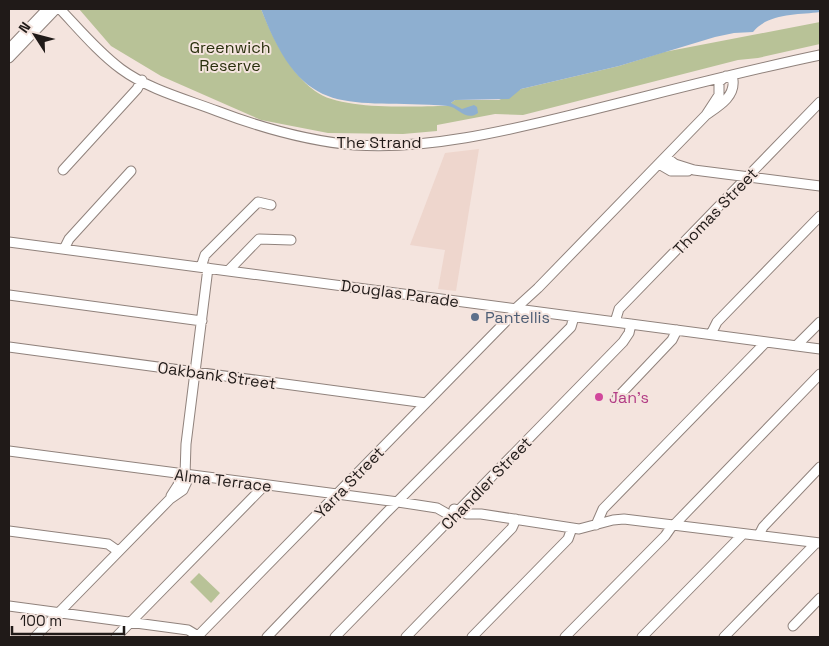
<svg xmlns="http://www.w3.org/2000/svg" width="829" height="646" font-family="'Space Grotesk',sans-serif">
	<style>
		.built { fill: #eed6cd }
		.green { fill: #b8c297 }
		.water { fill: #8eafd0 }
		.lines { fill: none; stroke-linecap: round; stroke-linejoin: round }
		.minor-casing { stroke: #90827c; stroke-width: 11 }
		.minor { stroke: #fff; stroke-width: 9 }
		.service-dot { fill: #5c6f8a; stroke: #f4e4de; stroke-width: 2 }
		.hotel-dot { fill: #d1479c; stroke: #f4e4de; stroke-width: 2 }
		.labels { text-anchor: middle; stroke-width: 4; stroke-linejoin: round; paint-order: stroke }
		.park-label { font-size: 16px; fill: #292f0c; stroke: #f4e4de }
		.street-label { font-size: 16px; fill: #201a18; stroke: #f4e4de }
		.service-label { font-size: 16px; fill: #4e5e75; stroke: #f4e4de; text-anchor: start }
		.hotel-label { font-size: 16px; fill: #b23c85; stroke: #f4e4de; text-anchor: start }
	</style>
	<rect width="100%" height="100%" fill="#f4e4de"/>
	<path class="built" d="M 479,149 L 456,291 L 438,289 L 445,250 L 410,245 L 445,153 Z"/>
	<path class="green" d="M 79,9 L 261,9 C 273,38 289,72 315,91 C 341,111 414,106 447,106 L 455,100 L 499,100 L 521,89 L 619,66 L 664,52 L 820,22 L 820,44 L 758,58 L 738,60 L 523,115 L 495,114 L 437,125 L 437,131 L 403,134 L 328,133 L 261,120 L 161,76 L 111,46 Z
		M 199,573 L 220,593 L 211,603 L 190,582 Z"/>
	<path class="water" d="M 261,9 L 820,9 L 820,12 C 798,15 768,13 753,32 L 734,33 L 715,37 L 619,66 L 521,89 L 509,99 L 455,100 L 451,103 L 462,109 L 474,105 L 477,107 L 478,113 C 466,122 458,107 448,106 C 346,98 305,124 261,9 Z"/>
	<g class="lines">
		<defs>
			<path id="minor" d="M 60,9 C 79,29 98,52 121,69 C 148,89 185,99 217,111 C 262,128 306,141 355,145 C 426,150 506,131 575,114 C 657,94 738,72 820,55
				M 9,49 L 47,9
				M 9,58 L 56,9
				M 666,157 L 675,164 L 694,170 L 820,186
				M 659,164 L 671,171 L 688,171
				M 63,170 L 137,89 L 142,80
				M 9,242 L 820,349
				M 64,249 L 69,239 L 131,171
				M 201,267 L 205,255 L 258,202 L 271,205
				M 228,271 L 259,239 L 291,240
				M 9,295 L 202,321
				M 515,309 L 538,288 L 706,115 C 719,106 735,97 733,80 L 726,76 L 719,82 L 719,95 L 706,115
				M 615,322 L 619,309 L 820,102
				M 711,334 L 717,322 L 820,216
				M 796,346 L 820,322
				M 9,347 L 426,403
				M 617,398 L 672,340 L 677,330
				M 9,451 L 398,502 L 437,508 L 453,517
				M 185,475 L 186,444 L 208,268
				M 171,496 L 178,485 L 180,474
				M 454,509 L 467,514 L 481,514 L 579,529 L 613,520 L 624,519 L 820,543
				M 596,525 L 603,509 L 766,342
				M 673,526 L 820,374
				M 9,531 L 108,544 L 118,551
				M 759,535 L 763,527 L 820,467
				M 9,606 L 188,630 L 198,636
				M 793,626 L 820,598
				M 35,637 L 170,499 L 183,490 L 190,475
				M 116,637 L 265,485
				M 197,637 L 518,309
				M 267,637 L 386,513 L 571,327 L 574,317
				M 335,637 L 623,342 L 629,333 L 631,324
				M 406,637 L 512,528 L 516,519
				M 472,637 L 568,539 L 572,528
				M 565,637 L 665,536 L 672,526
				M 642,637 L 743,534
				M 724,637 L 816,543"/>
		</defs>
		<use href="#minor" class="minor-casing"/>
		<use href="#minor" class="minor"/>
	</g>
	<circle class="service-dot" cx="475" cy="317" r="5"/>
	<circle class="hotel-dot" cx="599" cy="397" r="5"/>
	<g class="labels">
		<g class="park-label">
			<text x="230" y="53">Greenwich<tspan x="230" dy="18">Reserve</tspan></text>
		</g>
		<g class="street-label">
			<text x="379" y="148">The Strand</text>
			<text transform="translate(715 211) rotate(-46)" y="6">Thomas Street</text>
			<text transform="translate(400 293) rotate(8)" y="6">Douglas Parade</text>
			<text transform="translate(217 375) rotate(8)" y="6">Oakbank Street</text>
			<text transform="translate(223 480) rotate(7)" y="6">Alma Terrace</text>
			<text transform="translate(349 482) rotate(-46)" y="6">Yarra Street</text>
			<text transform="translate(486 483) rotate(-46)" y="6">Chandler Street</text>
		</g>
		<g class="service-label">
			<text x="485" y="323">Pantellis</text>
		</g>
		<g class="hotel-label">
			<text x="609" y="403">Jan's</text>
		</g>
	</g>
	<rect width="829" height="646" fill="none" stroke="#201a18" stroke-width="20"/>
	<g transform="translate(35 35) rotate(306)" stroke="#f4e4de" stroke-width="4" paint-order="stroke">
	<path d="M0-4L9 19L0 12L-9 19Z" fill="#201a18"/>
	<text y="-8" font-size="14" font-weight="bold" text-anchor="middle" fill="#201a18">N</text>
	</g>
	<path d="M12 626v8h112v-8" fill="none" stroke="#201a18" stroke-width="2.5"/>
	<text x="20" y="626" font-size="15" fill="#201a18" stroke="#f4e4de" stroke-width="4" paint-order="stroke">100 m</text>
</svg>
